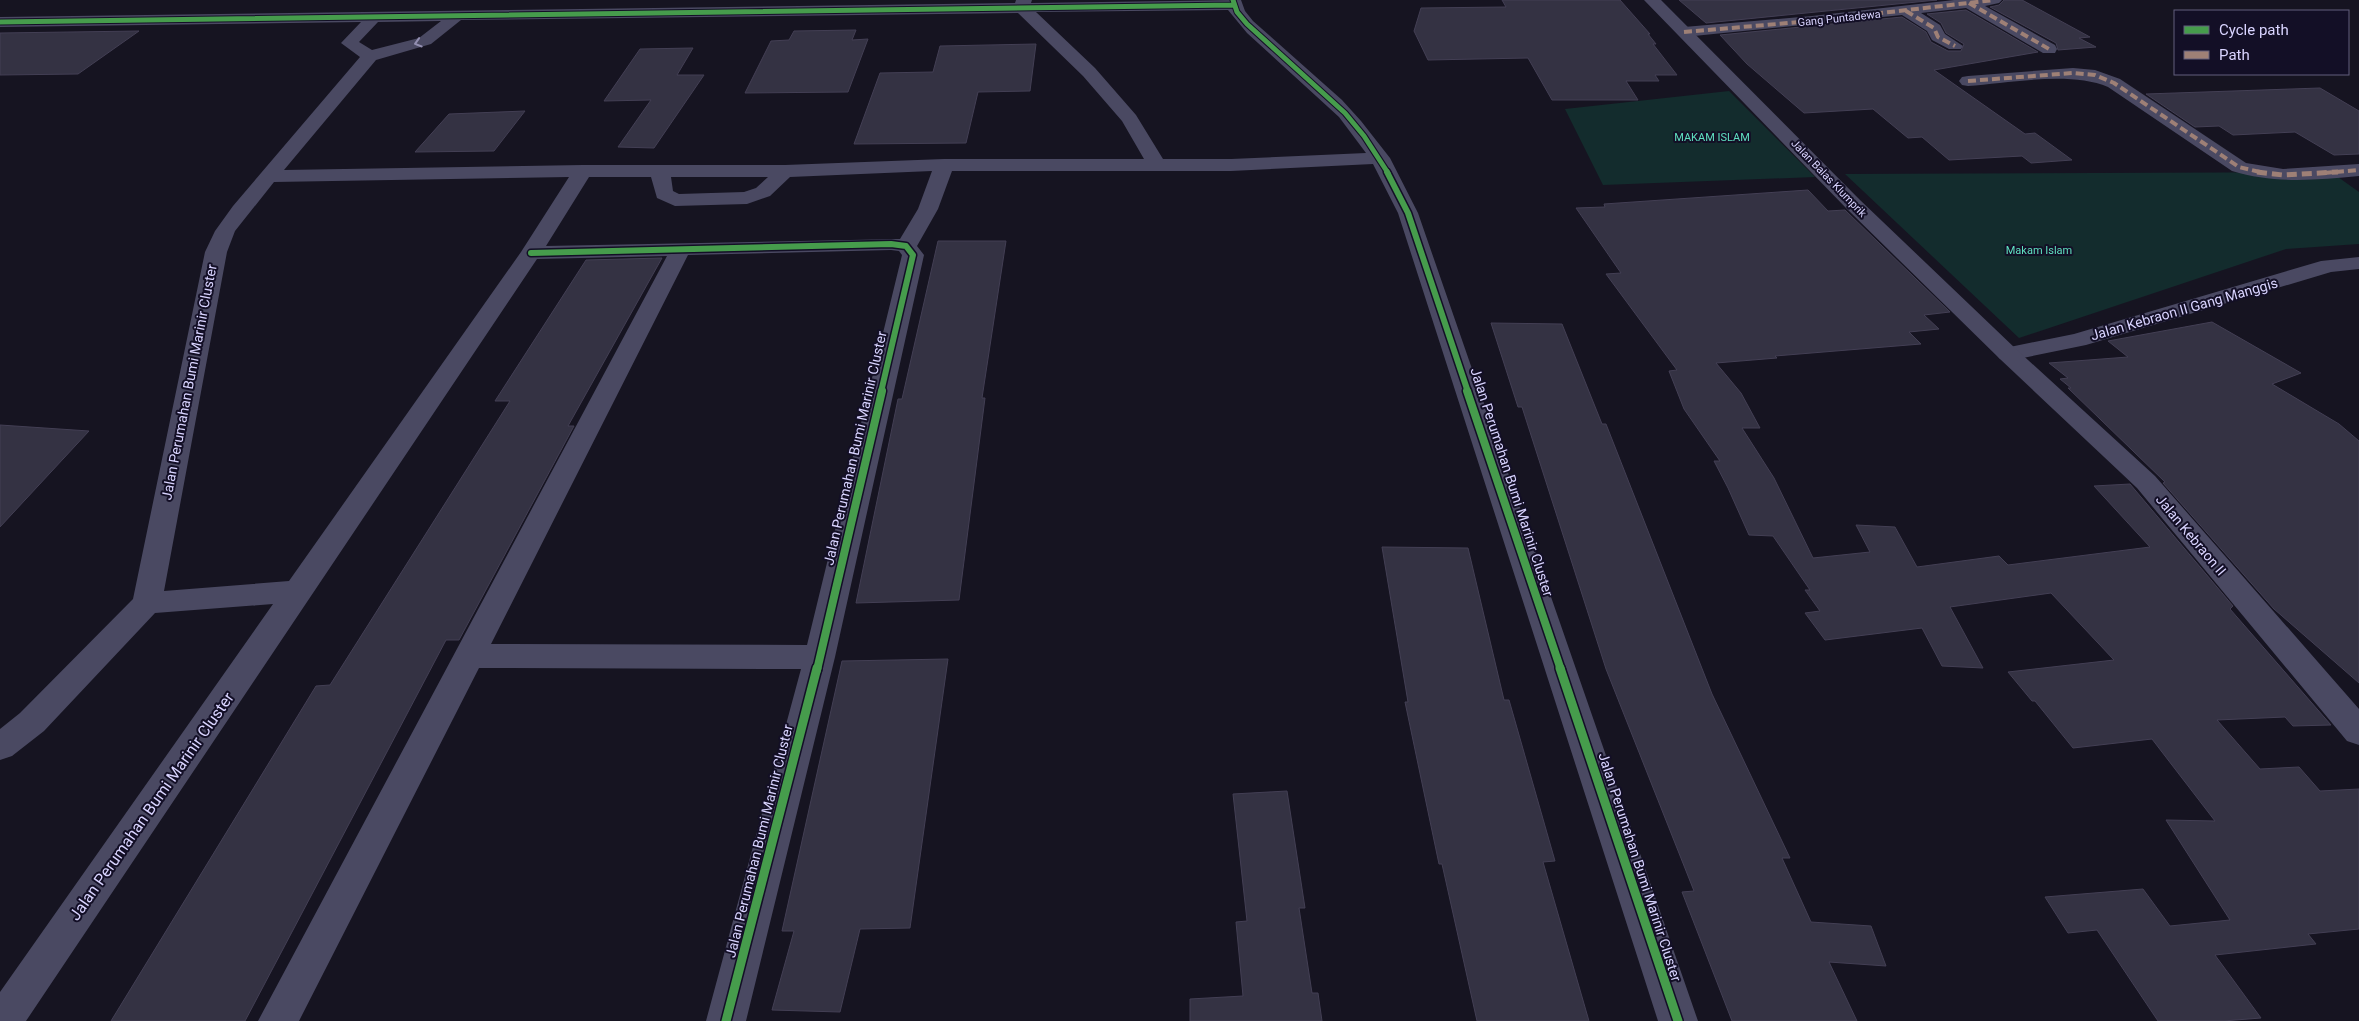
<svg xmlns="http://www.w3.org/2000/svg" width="2359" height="1021" font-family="Roboto,sans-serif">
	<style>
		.green { fill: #132c2d }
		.building { fill: #343243; stroke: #433f54 }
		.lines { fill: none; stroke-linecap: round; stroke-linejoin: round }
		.minor { fill: #4a4962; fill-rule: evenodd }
		.tertiary { fill: #4a4962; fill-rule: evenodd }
		.quiet-far1 { stroke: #9e8076; stroke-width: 4; stroke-dasharray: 8 4; stroke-linecap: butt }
		.quiet { stroke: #9e8076; stroke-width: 5; stroke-dasharray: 10 5; stroke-linecap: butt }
		.cycleway-far3-casing { stroke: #130f26; stroke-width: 7 }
		.cycleway-far2-casing { stroke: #130f26; stroke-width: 9 }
		.cycleway-far1-casing { stroke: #130f26; stroke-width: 11 }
		.cycleway-casing { stroke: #130f26; stroke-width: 12 }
		.cycleway-far3 { stroke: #469c4c; stroke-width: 5 }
		.cycleway-far2 { stroke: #469c4c; stroke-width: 6 }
		.cycleway-far1 { stroke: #469c4c; stroke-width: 8 }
		.cycleway { stroke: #469c4c; stroke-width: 9 }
		.oneway { stroke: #928eb0 }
		.labels { text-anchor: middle; stroke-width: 4; stroke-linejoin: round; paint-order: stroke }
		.far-street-label { font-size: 11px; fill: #d9d4ff; stroke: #130f26 }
		.far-park-label { font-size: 11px; fill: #5fe0c0; stroke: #130f26 }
		.street-label { font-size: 14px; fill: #d9d4ff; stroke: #130f26 }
		.near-street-label { font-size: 16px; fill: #d9d4ff; stroke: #130f26 }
	</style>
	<rect width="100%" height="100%" fill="#161421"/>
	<path class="green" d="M 1729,91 L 1815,177 L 1603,185 L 1565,109 Z
		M 2331,172 L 2359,192 L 2359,244 L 2286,249 L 2019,338 L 1845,174 Z"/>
	<path class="building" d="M 1502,0 L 1620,0 L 1650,34 L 1648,34 L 1656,44 L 1653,44 L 1677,75 L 1655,75 L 1659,81 L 1626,81 L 1638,100 L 1552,100 L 1528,58 L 1428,60 L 1414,31 L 1421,8 L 1506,7 Z
		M 1679,0 L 1937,0 L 1706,23 Z
		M 2004,0 L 2022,0 L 2090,37 L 2079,38 L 2096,47 L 2058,50 L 2056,43 L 1990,7 L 1999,5 Z
		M 1966,10 L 2038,52 L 1934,70 L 2025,134 L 2035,133 L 2072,160 L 2031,163 L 2022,156 L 1949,160 L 1922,137 L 1908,138 L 1873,109 L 1804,113 L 1747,64 L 1720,35 L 1902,17 L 1926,32 L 1931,42 L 1948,51 L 1961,51 L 1964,44 L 1946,33 L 1941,23 L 1927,14 Z
		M 856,30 L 852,40 L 868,39 L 848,92 L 745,93 L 771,41 L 789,40 L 794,31 Z
		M 139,31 L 78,74 L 0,75 L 0,33 Z
		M 1036,44 L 1030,91 L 978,92 L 966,143 L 854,144 L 880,73 L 933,72 L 940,46 Z
		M 693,48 L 677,75 L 704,75 L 654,148 L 618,147 L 651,100 L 604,101 L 640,49 Z
		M 2320,88 L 2359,111 L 2359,154 L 2334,155 L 2295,132 L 2233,135 L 2219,126 L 2195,127 L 2146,94 Z
		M 525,111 L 494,151 L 415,152 L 449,114 Z
		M 1808,190 L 1828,211 L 1845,210 L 1950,312 L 1924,315 L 1939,329 L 1909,332 L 1921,344 L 1775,356 L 1777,358 L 1716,363 L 1741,393 L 1760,428 L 1742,428 L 1774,478 L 1813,558 L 1870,552 L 1856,525 L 1895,527 L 1917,567 L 1999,556 L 2008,565 L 2150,547 L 2094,486 L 2130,484 L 2233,606 L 2230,609 L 2331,725 L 2293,726 L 2285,717 L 2217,720 L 2260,769 L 2299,767 L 2320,791 L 2359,789 L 2359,929 L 2308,934 L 2316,944 L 2215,955 L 2261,1018 L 2223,1021 L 2158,1021 L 2097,930 L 2068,933 L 2045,897 L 2143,889 L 2170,926 L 2230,920 L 2166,820 L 2215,821 L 2152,739 L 2073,748 L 2035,701 L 2032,701 L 2008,672 L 2114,660 L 2051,593 L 1950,607 L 1983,668 L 1942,666 L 1922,628 L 1825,640 L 1805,613 L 1820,611 L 1805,590 L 1810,590 L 1773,536 L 1749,535 L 1728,488 L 1714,461 L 1720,461 L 1684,409 L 1669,371 L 1677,370 L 1606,274 L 1621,273 L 1576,208 L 1605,207 L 1604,204 Z
		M 938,241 L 1006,241 L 982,398 L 985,398 L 959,600 L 856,603 L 898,399 L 902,399 Z
		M 662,258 L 568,426 L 574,426 L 459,640 L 446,640 L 245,1021 L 111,1021 L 316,686 L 330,685 L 510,401 L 495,401 L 586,260 Z
		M 2212,322 L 2301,373 L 2272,384 L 2339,424 L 2359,441 L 2359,683 L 2274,609 L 2163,483 L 2165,482 L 2068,388 L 2071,388 L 2060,379 L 2068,378 L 2049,363 L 2128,357 L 2108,341 Z
		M 1491,323 L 1562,324 L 1602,424 L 1606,424 L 1712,694 L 1790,858 L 1782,858 L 1811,922 L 1871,926 L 1886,966 L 1829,962 L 1857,1021 L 1732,1021 L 1682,892 L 1694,891 L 1606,669 L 1522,407 L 1518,407 Z
		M 0,425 L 89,431 L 0,527 Z
		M 1382,547 L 1468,548 L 1504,700 L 1509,700 L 1555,861 L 1543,862 L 1589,1021 L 1477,1021 L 1442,864 L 1439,864 L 1405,702 L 1408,702 Z
		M 948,659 L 910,928 L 860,929 L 840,1012 L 772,1010 L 794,931 L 782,931 L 842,661 Z
		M 1287,791 L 1305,908 L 1299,908 L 1312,993 L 1318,993 L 1322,1021 L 1190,1021 L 1190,999 L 1243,996 L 1236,922 L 1247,921 L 1233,794 Z"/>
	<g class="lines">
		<path class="minor" d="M 1016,0 L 1032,0 L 1031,3 L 1241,0 L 1245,11 L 1253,21 L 1342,100 L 1361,121 L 1390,158 L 1418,213 L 1698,1021 L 1658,1021 L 1398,213 L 1373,164 L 1231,171 L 952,171 L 938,209 L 917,246 L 924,255 L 835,657 L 746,1021 L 706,1021 L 801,669 L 479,668 L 299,1021 L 258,1021 L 667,256 L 537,259 L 26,1021 L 0,1021 L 0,992 L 273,604 L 155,613 L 44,731 L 12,756 L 0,760 L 0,729 L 20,713 L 133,599 L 205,252 L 215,231 L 233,206 L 360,57 L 341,43 L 361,22 L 0,27 L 0,17 L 1015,3 ZM 1228,10 L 1247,33 L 1339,117 L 1366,153 L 1231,159 L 1163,159 L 1136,115 L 1095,68 L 1036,12 ZM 1018,13 L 1083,76 L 1122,121 L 1144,159 L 944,159 L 785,165 L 583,165 L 284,170 L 376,60 L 431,44 L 461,20 ZM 441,21 L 419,38 L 372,50 L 359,42 L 378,22 ZM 932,171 L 918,209 L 900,239 L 546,246 L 589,177 L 651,177 L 657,198 L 675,206 L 747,204 L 770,196 L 790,177 ZM 569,177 L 521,252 L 289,581 L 164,591 L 227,252 L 235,231 L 274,182 ZM 671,177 L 768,177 L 756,188 L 744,192 L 679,194 L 673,191 ZM 891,250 L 899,251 L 902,255 L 807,645 L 491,644 L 688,255 Z
			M 1954,0 L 2002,0 L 1999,3 L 1985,6 L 2055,45 L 2057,49 L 2055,53 L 2043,53 L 1966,8 L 1921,13 L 1940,25 L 1945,34 L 1963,46 L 1961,49 L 1949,49 L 1932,40 L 1927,31 L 1902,15 L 1684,37 L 1676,32 L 1684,27 L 1812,16 Z
			M 2073,68 L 2095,70 L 2120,79 L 2246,163 L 2283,169 L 2359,164 L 2359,176 C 2315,180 2275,184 2232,171 L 2108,87 C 2070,71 2010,83 1968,86 L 1962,85 L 1959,81 L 1962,77 L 1968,76 Z
			M 2359,257 L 2359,269 L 2331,272 L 2086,345 L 2008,361 L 2000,359 L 1996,354 L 2000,349 L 2074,334 L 2321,261 Z"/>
		<path class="tertiary" d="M 1644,0 L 1661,0 L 1860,200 L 2016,349 L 2155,476 L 2359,709 L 2359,745 L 2347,741 L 2137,488 L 2000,359 L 1846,208 Z"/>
		<path class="quiet-far1" d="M 1969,3 L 2049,49
			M 1906,11 L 1934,28 L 1938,37 L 1955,46
			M 1684,32 L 1812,21 L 1994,0
			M 1968,81 L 2073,73 L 2095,75 L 2114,83 L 2239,167 L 2264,173
			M 2324,173 L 2359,170"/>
		<path class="quiet" d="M 2257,172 L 2283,175 L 2338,172"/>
		<defs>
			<path id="cycleway-far3" d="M 1233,0 L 1237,12 L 1247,24 L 1345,113 L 1364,136 L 1388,173
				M 0,22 L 1233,5"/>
			<path id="cycleway-far2" d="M 1387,172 L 1408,213 L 1468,392
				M 531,253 L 891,244 L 906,246 L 913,255 L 881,392"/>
			<path id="cycleway-far1" d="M 1467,391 L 1561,670
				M 817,670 L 882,391"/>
			<path id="cycleway" d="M 1560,668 L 1678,1021
				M 726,1021 L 817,668"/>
		</defs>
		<use href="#cycleway-far3" class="cycleway-far3-casing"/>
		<use href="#cycleway-far2" class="cycleway-far2-casing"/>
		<use href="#cycleway-far1" class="cycleway-far1-casing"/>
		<use href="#cycleway" class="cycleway-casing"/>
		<use href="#cycleway-far3" class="cycleway-far3"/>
		<use href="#cycleway-far2" class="cycleway-far2"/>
		<use href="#cycleway-far1" class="cycleway-far1"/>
		<use href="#cycleway" class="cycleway"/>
	</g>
	<defs><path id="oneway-chevron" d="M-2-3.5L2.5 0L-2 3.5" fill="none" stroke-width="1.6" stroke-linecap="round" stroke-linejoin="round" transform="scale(1.25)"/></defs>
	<use class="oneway" href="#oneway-chevron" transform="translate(418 43) rotate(163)"/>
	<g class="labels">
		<g class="far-street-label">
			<text transform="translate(1839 18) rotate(-6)" y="4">Gang Puntadewa</text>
			<text transform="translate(1829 178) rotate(46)" y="4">Jalan Balas Klumprik</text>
		</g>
		<g class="far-park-label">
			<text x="1712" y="141">MAKAM ISLAM</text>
			<text x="2039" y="254">Makam Islam</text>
		</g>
		<g class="street-label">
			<text transform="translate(2184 309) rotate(-16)" y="5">Jalan Kebraon II Gang Manggis</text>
			<text transform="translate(189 382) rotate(-79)" y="5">Jalan Perumahan Bumi Marinir Cluster</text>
			<text transform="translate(855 448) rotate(-77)" y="5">Jalan Perumahan Bumi Marinir Cluster</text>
			<text transform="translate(1512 482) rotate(72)" y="5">Jalan Perumahan Bumi Marinir Cluster</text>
			<text transform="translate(2191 535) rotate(50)" y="5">Jalan Kebraon II</text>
			<text transform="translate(759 841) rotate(-76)" y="5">Jalan Perumahan Bumi Marinir Cluster</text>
			<text transform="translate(1640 867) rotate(72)" y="5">Jalan Perumahan Bumi Marinir Cluster</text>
		</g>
		<g class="near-street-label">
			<text transform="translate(151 806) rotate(-55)" y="6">Jalan Perumahan Bumi Marinir Cluster</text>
		</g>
	</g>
	<rect x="2174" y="10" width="175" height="65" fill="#130f26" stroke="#625e7d"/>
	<rect x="2184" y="26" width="25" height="8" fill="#469c4c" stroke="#625e7d"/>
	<text x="2219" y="35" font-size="15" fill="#d9d4ff">Cycle path</text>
	<rect x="2184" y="51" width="25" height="8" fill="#9e8076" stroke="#625e7d"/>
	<text x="2219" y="60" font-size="15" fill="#d9d4ff">Path</text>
</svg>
